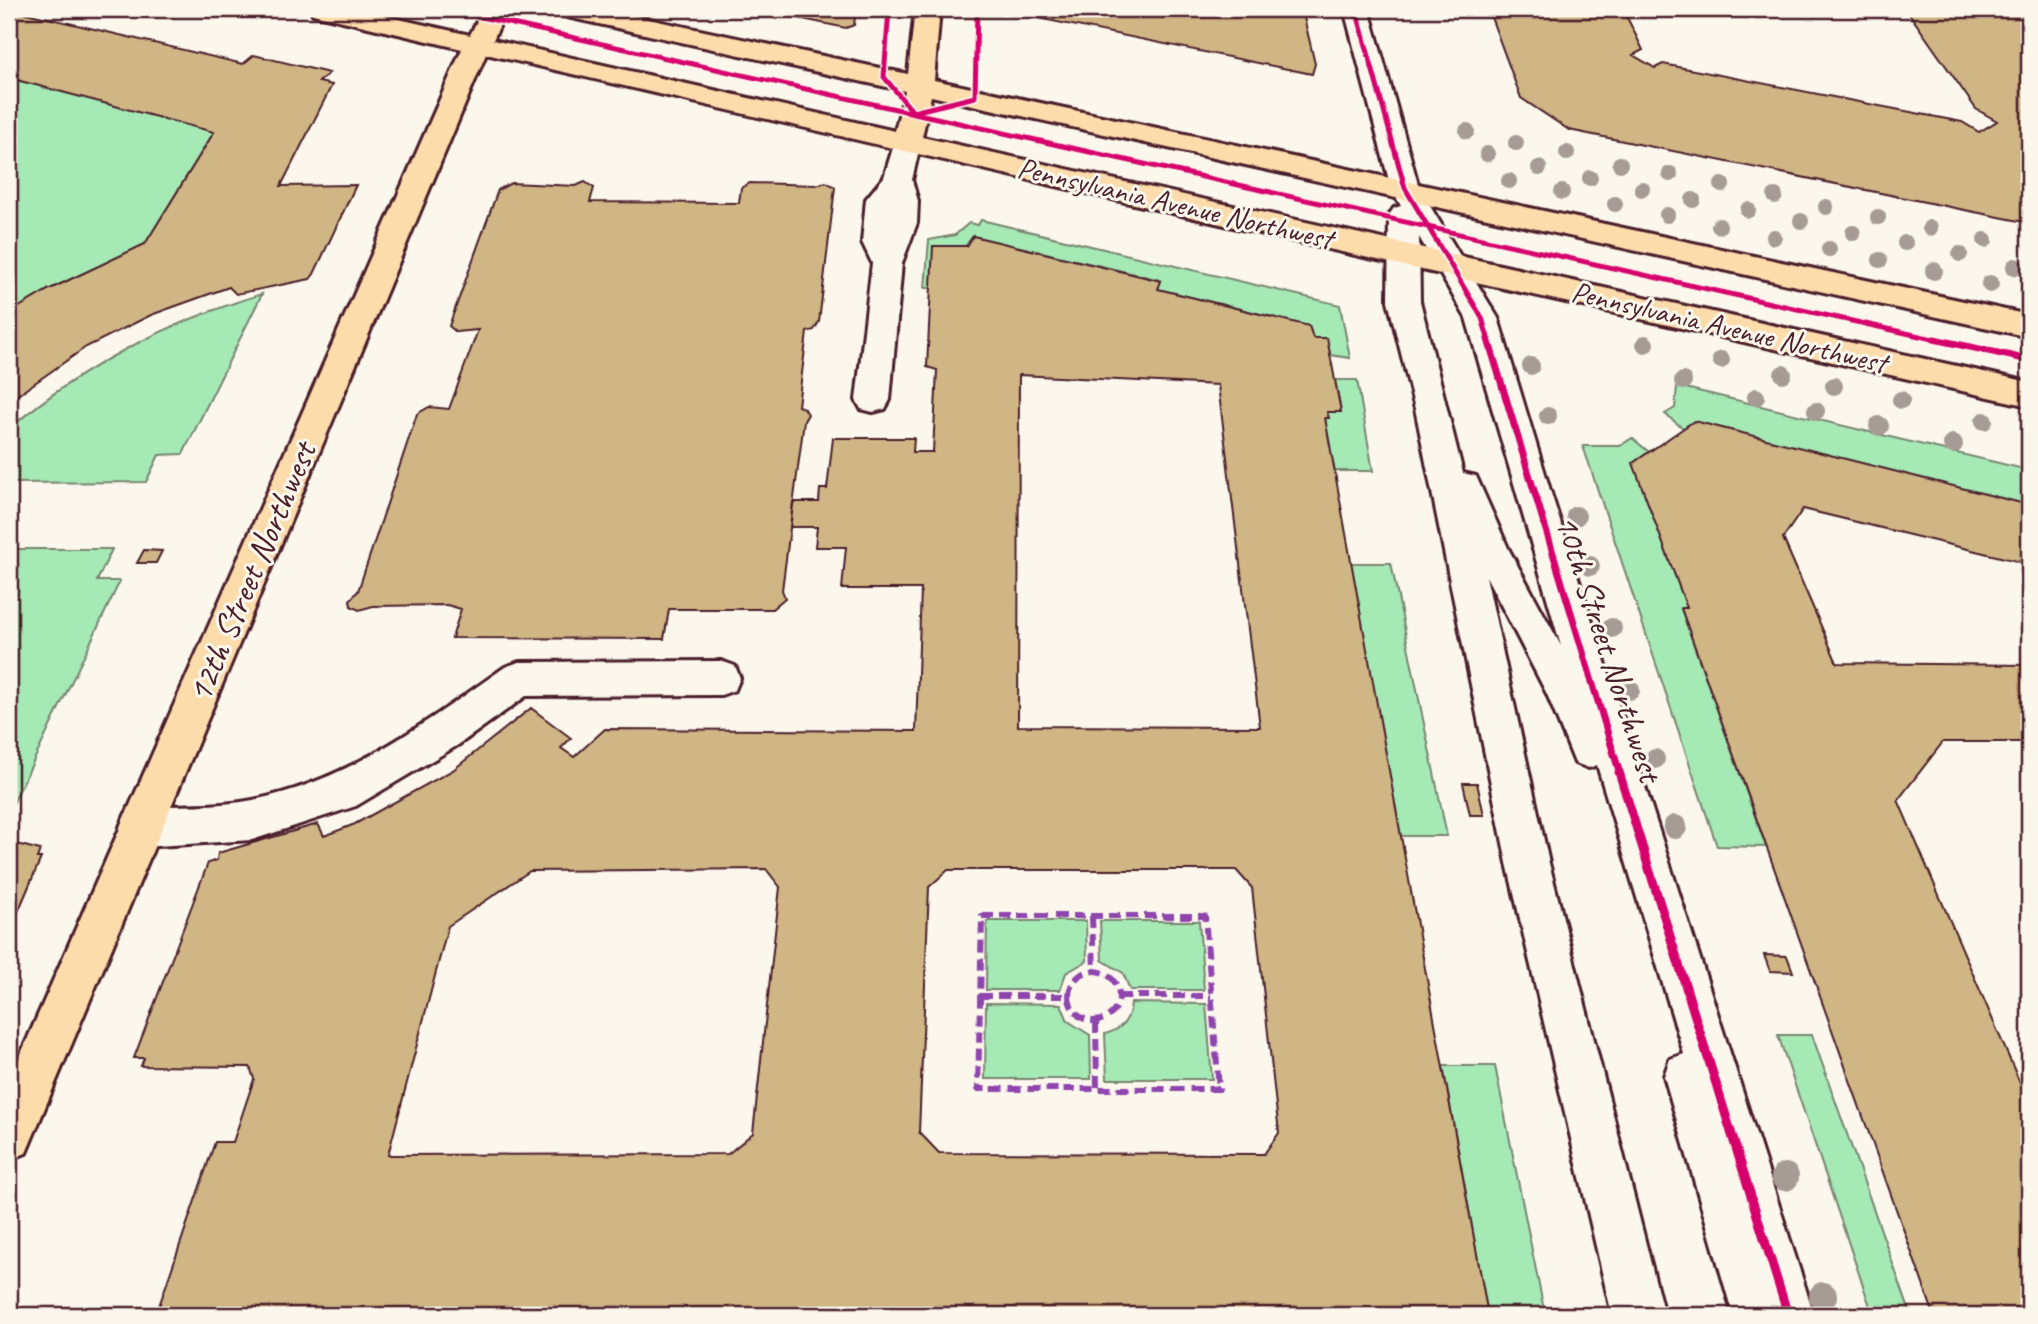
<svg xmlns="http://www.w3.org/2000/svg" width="2038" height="1324" font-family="Caveat,sans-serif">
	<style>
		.green { fill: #a5e9b5; stroke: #788470; stroke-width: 2 }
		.building { fill: #d0b585; stroke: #4a1f2b; stroke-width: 2; fill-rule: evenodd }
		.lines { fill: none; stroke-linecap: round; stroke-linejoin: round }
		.minor-casing { stroke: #4a1f2b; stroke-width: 6 }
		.major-casing { stroke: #4a1f2b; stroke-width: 6 }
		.minor { fill: #fbf7ec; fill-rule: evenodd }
		.major { fill: #fddcac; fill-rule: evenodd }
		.quiet { stroke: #8e44ad; stroke-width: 6; stroke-dasharray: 12 6; stroke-linecap: butt }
		.cycleway-far2-casing { stroke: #fbf7ec; stroke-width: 9 }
		.cycleway-far1-casing { stroke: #fbf7ec; stroke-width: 11 }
		.cycleway-casing { stroke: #fbf7ec; stroke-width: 13 }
		.cycleway-far2 { stroke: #d6006c; stroke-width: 5 }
		.cycleway-far1 { stroke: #d6006c; stroke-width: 7 }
		.cycleway { stroke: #d6006c; stroke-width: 9 }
		.tree { fill: #a69c95 }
		.labels { text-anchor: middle; stroke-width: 6; stroke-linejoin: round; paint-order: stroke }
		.far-street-label { font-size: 30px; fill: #4a1f2b; stroke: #fbf7ec }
		.street-label { font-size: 35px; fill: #4a1f2b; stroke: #fbf7ec }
	</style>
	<rect width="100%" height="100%" fill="#fbf7ec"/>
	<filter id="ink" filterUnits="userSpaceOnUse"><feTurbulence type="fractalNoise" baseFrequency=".0143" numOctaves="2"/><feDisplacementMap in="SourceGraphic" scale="14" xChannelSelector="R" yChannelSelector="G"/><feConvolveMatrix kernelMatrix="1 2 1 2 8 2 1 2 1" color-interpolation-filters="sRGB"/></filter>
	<g filter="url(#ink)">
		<path class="green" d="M 9,78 L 214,132 L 145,244 L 48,290 L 9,313 Z
			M 981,220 L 1340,305 L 1350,358 L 1330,355 L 1327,338 L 1313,338 L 1309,326 L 1158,289 L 1161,280 L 973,236 L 931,288 L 925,288 L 929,240 L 955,235 L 969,223 L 978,225 Z
			M 262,294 L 183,454 L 159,455 L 146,482 L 9,483 L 9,429 C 84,364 167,323 262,294 Z
			M 1335,380 L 1357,380 L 1373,471 L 1334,471 L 1325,418 L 1328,418 L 1327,412 L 1341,412 Z
			M 1677,386 L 2024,469 L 2029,505 L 1694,421 L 1683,428 L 1665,414 L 1675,408 Z
			M 1632,438 L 1649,452 L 1633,463 L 1687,608 L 1681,609 L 1766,847 L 1717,846 L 1583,446 L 1620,446 Z
			M 9,549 L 112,549 L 97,581 L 120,581 L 9,812 Z
			M 1351,563 L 1391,563 L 1447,836 L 1400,836 Z
			M 987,921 L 1086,921 L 1087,961 L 1066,973 L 1060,990 L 986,990 Z
			M 1100,921 L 1199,921 L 1204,990 L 1130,990 L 1123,973 L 1102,960 Z
			M 986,1003 L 1061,1004 L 1068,1021 L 1090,1035 L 1091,1079 L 985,1079 Z
			M 1131,1003 L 1206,1004 L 1212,1079 L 1107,1079 L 1105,1034 C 1121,1030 1130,1019 1131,1003 Z
			M 1778,1035 L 1812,1035 L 1911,1315 L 1873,1315 Z
			M 1443,1066 L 1495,1066 L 1545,1315 L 1488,1315 Z"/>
		<path class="building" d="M 9,9 L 243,64 L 254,55 L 329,73 L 319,82 L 332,85 L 281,186 L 356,185 L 314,274 L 310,279 L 236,294 L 229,287 L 151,315 L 86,347 L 9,401 L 9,313 L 48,290 L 145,244 L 214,132 L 9,78 Z
			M 754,9 L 856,9 L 854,25 L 846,28 Z
			M 1012,9 L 1302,9 L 1315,64 L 1312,74 L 1013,13 Z
			M 1488,9 L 1623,9 L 1643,50 L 1633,55 L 1655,68 L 1663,64 L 1962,122 L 1979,132 L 1997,121 L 1976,109 L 1906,9 L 2029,9 L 2029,223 L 1569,130 L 1521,98 Z
			M 585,182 L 594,188 L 590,202 L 739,203 L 741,188 L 750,183 L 816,185 L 826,182 L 835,187 L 819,322 L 814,330 L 807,332 L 798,406 L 804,408 L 808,414 L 804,421 L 782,590 L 785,598 L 772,609 L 669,609 L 664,639 L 452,638 L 461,609 L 447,605 L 373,606 L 359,610 L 351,606 L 350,600 L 358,591 L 417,414 L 429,407 L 449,409 L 478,330 L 456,332 L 449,326 L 498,190 L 511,183 L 576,186 Z
			M 973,236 L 1161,281 L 1158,289 L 1309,326 L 1313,338 L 1327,338 L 1341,412 L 1327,412 L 1329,418 L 1325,418 L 1488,1315 L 156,1315 L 215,1142 L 233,1142 L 254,1079 L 250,1067 L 141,1066 L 144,1058 L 134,1058 L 208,863 L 217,860 L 218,853 L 318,824 L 324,836 L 355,824 L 453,770 L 531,708 L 571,738 L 561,748 L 574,757 L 605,729 L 916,731 L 921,589 L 842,589 L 846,547 L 815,547 L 817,527 L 790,527 L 793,502 L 819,502 L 820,489 L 827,489 L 833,438 L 914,438 L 913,452 L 933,452 L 937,370 L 927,367 L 933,246 L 967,246 ZM 1019,375 L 1218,385 L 1260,727 L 1018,726 ZM 766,869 L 780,887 L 753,1133 L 728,1154 L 388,1155 L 448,926 L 530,871 ZM 948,870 L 1236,870 L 1252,888 L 1279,1133 L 1264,1154 L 939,1153 L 919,1132 L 929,887 Z
			M 1694,421 L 2029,505 L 2029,564 L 1803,509 L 1783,538 L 1837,663 L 2029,665 L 2029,742 L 1943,742 L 1898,800 L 2029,1104 L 2029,1315 L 1934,1315 L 1681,608 L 1687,608 L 1633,463 Z
			M 144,550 L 162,551 L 156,563 L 137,563 Z
			M 1463,783 L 1477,783 L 1484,815 L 1470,815 Z
			M 9,842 L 40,850 L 37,858 L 41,858 L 9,933 Z
			M 1764,955 L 1787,956 L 1793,972 L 1770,971 Z"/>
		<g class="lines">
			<defs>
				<path id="minor" d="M 1344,9 L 1369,9 L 1419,188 L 1498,318 L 1550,490 L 1814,1315 L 1733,1315 L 1664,1076 L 1670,1059 L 1684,1054 L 1597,765 L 1589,768 L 1575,763 L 1547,694 L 1486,576 L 1549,863 L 1664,1315 L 1612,1315 L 1507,863 L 1416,413 L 1388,301 L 1389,215 L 1394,208 L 1401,206 L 1391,188 ZM 1419,237 L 1466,318 L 1561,646 L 1508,548 L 1476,476 L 1463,473 L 1420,301 Z
					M 907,132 L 917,135 L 921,141 L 912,180 L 918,201 L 917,223 L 902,263 L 890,400 L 885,409 L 873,412 L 861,409 L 856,400 L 872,263 L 862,242 L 866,199 L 884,177 L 897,135 Z
					M 721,661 L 735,666 L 740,678 L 735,690 L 721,695 L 526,696 L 458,745 L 356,806 L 252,840 L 141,847 L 126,841 L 120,827 L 126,813 L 141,807 C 177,805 217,807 253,800 C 347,782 428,721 505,667 L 519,662 Z"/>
				<path id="major" d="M 310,9 L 354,9 L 470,35 L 483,9 L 507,9 L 493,40 L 895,131 L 905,91 L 567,17 L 558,14 L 554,9 L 601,9 L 908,74 L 915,9 L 940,9 L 934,80 L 2029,315 L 2029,337 L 931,96 L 922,137 L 2029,382 L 2029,406 L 1324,248 L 486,54 L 26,1153 L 9,1160 L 9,1081 L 462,49 L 313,14 Z"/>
			</defs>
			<use href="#minor" class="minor-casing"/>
			<use href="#major" class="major-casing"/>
			<use href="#minor" class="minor"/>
			<use href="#major" class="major"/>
			<path class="quiet" d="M 982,916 L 1205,916 L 1219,1089 L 978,1089 Z
				M 1092,916 L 1094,971
				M1069 996a25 25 0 1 1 50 0a25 25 0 1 1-50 0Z
				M 979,996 L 1070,996
				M 1119,996 L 1211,996
				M 1096,1021 L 1097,1089"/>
			<defs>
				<path id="cycleway-far2" d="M 445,9 L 1942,341
					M 889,9 L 884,77 L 913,112 L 975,97 L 977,9
					M 1356,9 L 1405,188 L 1482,318 L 1489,341"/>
				<path id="cycleway-far1" d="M 1488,339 L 1620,774
					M 1934,339 L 2029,360"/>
				<path id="cycleway" d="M 1619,772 L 1788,1315"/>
			</defs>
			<use href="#cycleway-far2" class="cycleway-far2-casing"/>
			<use href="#cycleway-far1" class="cycleway-far1-casing"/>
			<use href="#cycleway" class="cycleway-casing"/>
			<use href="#cycleway-far2" class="cycleway-far2"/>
			<use href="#cycleway-far1" class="cycleway-far1"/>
			<use href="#cycleway" class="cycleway"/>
		</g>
		<g class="tree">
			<circle cx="1467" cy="131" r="8"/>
			<circle cx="1516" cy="143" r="8"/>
			<circle cx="1567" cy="153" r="8"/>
			<circle cx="1487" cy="154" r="8"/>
			<circle cx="1620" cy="164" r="8"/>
			<circle cx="1539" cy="168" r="8"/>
			<circle cx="1670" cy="174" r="8"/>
			<circle cx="1590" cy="178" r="8"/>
			<circle cx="1509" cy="181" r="8"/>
			<circle cx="1722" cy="185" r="8"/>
			<circle cx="1642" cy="189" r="8"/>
			<circle cx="1562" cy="192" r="8"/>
			<circle cx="1775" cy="196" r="8"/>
			<circle cx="1693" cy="200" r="8"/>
			<circle cx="1615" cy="204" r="8"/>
			<circle cx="1826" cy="207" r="8"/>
			<circle cx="1748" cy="210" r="8"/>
			<circle cx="1667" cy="215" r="8"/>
			<circle cx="1878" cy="217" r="8"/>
			<circle cx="1801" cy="221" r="8"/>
			<circle cx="1719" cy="226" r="8"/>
			<circle cx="1930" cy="228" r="8"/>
			<circle cx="1853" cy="233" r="8"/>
			<circle cx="1774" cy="237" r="8"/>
			<circle cx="1985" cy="240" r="8"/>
			<circle cx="1905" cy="243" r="8"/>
			<circle cx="1829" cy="249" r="8"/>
			<circle cx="1960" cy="254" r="8"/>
			<circle cx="1880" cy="260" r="8"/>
			<circle cx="2015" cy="267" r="9"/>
			<circle cx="1934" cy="271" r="9"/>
			<circle cx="1990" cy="284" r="9"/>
			<circle cx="1645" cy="344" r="9"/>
			<circle cx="1721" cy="360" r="9"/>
			<circle cx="1531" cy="366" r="9"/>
			<circle cx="1783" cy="374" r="9"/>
			<circle cx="1683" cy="381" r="9"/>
			<circle cx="1834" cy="386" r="9"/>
			<circle cx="1756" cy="397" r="9"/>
			<circle cx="1901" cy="400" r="9"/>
			<circle cx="1816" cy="411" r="9"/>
			<circle cx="1548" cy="416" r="9"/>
			<circle cx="1984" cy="421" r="9"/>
			<circle cx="1879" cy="426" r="10"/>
			<circle cx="1953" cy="444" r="10"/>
			<circle cx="1576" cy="516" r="10"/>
			<circle cx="1590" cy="566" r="10"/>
			<circle cx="1612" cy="628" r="10"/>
			<circle cx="1630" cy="690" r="10"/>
			<circle cx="1655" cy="759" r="10"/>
			<circle cx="1675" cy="827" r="12"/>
			<circle cx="1785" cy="1177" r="14"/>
			<circle cx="1823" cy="1296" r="14"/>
		</g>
	</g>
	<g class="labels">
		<g class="far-street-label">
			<text transform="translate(1175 203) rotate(13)" y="10">Pennsylvania Avenue Northwest</text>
			<text transform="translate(1729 327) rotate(13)" y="10">Pennsylvania Avenue Northwest</text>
		</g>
		<g class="street-label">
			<text transform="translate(251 572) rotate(-67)" y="12">12th Street Northwest</text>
			<text transform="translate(1609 648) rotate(72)" y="12">10th Street Northwest</text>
		</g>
	</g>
	<rect width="2038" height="1324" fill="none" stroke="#fbf7ec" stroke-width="35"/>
	<rect x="18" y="18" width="2003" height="1289" fill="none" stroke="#4a1f2b" stroke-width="2.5" filter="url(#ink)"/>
</svg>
